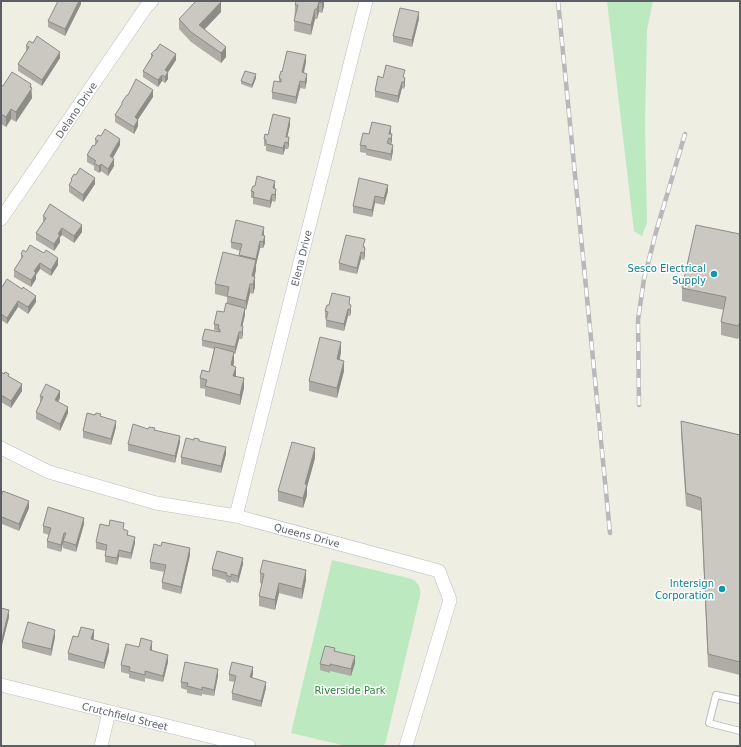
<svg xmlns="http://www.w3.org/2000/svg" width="741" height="747" font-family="'DejaVu Sans',sans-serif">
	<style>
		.green { fill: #bde9c1 }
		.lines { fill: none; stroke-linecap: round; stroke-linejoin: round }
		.lane-casing { stroke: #bbbdc3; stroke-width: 8 }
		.street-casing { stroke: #bbbdc3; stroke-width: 14 }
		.lane { stroke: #fff; stroke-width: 6 }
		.street { stroke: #fff; stroke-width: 13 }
		.rail-casing { stroke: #b7b8b8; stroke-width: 4.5 }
		.rail { stroke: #fff; stroke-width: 3; stroke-dasharray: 9; stroke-linecap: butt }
		.wall { fill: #aeaca5 }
		.shaded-wall { fill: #8d8c86 }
		.building { fill: #cac8c0; stroke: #8d8c86 }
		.culture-dot { fill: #0f9aa8; stroke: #fff; stroke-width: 1.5 }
		.labels { text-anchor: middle; stroke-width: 3; stroke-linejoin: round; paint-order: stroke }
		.street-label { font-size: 10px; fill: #5b5f65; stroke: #fff }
		.culture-label { font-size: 10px; fill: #0d838f; stroke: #fff; text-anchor: end }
		.park-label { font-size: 10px; fill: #2c8337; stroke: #fff }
	</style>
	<rect width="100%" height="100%" fill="#efeee3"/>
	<path class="green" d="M 607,1 L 653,1 L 647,30 L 645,125 L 647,223 L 642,236 L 634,231 Z
		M 332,560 L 412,579 C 419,583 421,588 420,596 L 386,741 L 384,746 L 346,746 L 291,733 Z"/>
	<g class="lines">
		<defs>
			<path id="lane" d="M 740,700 L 716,695 L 709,723 L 740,731"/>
			<path id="street" d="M 1,219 L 146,7 L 152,1
				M 1,448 L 49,472 L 156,503 L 236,516 L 439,571 L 450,600 L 406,746
				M 236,516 L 366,1
				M 1,685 L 249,746
				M 101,746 L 109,712"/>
		</defs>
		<use href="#lane" class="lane-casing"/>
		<use href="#street" class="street-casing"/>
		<use href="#lane" class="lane"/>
		<use href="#street" class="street"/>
		<defs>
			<path id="rail" d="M 558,1 L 610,533
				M 639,405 L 638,320 L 644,279 L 656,232 L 685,134"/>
		</defs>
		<use href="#rail" class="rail-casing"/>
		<use href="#rail" class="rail"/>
	</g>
	<path class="wall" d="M 81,1 L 81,4 L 65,36 L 48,27 L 48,21 Z
		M 324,1 L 324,6 L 322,13 L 319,12 L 317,19 L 315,19 L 311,35 L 294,31 L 295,5 Z
		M 221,12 L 205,29 L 226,57 L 221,63 L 191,42 L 179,29 L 179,19 Z
		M 419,19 L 412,47 L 393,42 L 393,36 Z
		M 26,46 L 60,58 L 42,86 L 18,71 L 18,64 L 26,52 Z
		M 151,54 L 176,60 L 168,72 L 168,79 L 165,83 L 162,81 L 158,87 L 143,77 L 143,71 L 151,58 Z
		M 306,62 L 304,73 L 307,80 L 305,89 L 300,88 L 296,104 L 272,99 L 272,92 L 279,82 L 279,78 L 282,72 Z
		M 405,77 L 405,84 L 404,89 L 402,88 L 398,103 L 375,97 L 375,91 L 383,78 Z
		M 256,78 L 252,88 L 241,84 L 241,81 Z
		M 1,85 L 3,86 L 31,87 L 32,98 L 16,122 L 11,119 L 6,127 L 1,124 Z
		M 153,97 L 138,119 L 138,126 L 134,134 L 115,122 L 115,115 Z
		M 290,125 L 287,137 L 289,144 L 288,149 L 285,149 L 283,155 L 266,151 L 266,146 L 264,146 L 264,139 Z
		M 391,133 L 392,141 L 391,144 L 393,151 L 391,161 L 366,155 L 366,153 L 360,152 L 360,145 L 369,134 Z
		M 95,139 L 120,145 L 113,158 L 114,166 L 108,176 L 101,171 L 99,173 L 94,170 L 94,166 L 87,162 L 87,155 L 95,145 Z
		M 359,178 L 388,191 L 384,205 L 375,203 L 372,217 L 353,213 L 353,206 Z
		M 71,179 L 95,184 L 83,202 L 69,192 L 69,185 L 71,182 Z
		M 255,186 L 275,187 L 275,189 L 276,196 L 275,202 L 272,201 L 270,208 L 253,204 L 253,198 L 251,198 L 251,191 Z
		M 43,216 L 82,232 L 74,243 L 62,235 L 60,237 L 60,242 L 54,251 L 36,240 L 36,233 L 43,223 Z
		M 264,234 L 264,236 L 265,243 L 263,248 L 260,248 L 256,265 L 256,270 L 254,277 L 255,287 L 253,294 L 250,293 L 246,310 L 245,310 L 245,315 L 242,326 L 243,333 L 242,339 L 239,339 L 235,354 L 234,354 L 234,362 L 233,366 L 236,377 L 244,388 L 240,405 L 205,396 L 205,389 L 200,388 L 200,378 L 209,372 L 214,349 L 202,346 L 202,340 L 218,332 L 218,331 L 214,330 L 214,324 L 224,312 L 227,304 L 227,297 L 215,294 L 215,284 L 239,256 L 240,251 L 231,248 L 231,242 Z
		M 740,234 L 740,337 L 739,337 L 738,339 L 721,335 L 721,322 L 724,310 L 682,301 L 682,288 Z
		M 365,246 L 365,255 L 364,260 L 361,259 L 357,274 L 339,270 L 339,263 Z
		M 26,252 L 58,265 L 51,276 L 40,269 L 36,275 L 36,279 L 31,287 L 14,277 L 14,270 L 21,259 L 21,254 Z
		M 1,286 L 36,302 L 28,314 L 18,307 L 7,324 L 1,320 Z
		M 329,305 L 350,305 L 351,312 L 350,316 L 348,316 L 344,331 L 326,327 L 326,318 L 325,318 L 325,311 Z
		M 341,352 L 340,360 L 344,371 L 337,398 L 309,391 L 309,381 Z
		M 1,372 L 9,377 L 22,391 L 11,408 L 1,402 Z
		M 40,396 L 60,398 L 58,402 L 68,413 L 60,431 L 36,419 L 36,412 L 40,403 Z
		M 95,415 L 101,416 L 116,427 L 111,445 L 83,438 L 83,431 Z
		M 681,421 L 740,435 L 740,675 L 708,667 L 701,511 L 686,506 L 681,434 Z
		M 148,429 L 155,430 L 180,442 L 175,463 L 128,451 L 128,444 Z
		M 194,440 L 199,441 L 226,454 L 221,473 L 181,464 L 181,457 Z
		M 315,458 L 307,487 L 307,495 L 303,508 L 278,501 L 278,491 Z
		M 1,496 L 29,508 L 19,531 L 2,524 L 1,526 Z
		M 84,524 L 76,552 L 63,548 L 63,542 L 61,552 L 47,548 L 47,541 L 49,535 L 43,533 L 43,526 Z
		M 124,530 L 135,543 L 131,559 L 119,557 L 117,565 L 105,562 L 105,556 L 106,551 L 96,549 L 96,542 Z
		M 190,555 L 181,594 L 162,589 L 162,582 L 164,572 L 150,569 L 150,562 Z
		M 243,564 L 238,583 L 231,581 L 231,583 L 226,582 L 226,580 L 212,576 L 212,569 Z
		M 260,573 L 306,580 L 302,599 L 279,593 L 275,610 L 259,606 L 259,596 L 262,584 L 260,583 Z
		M 1,608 L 9,617 L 2,645 L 1,645 Z
		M 55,637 L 51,656 L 22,648 L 22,642 Z
		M 78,637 L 94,637 L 93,640 L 109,651 L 104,669 L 68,660 L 68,653 Z
		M 139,647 L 152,648 L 152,650 L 168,662 L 163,682 L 145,678 L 145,682 L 129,678 L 129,674 L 121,672 L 121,665 Z
		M 335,651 L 355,663 L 351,676 L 330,671 L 330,673 L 320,670 L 320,664 Z
		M 229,674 L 253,674 L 252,678 L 266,688 L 261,707 L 232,700 L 232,693 L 235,682 L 229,681 Z
		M 218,676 L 214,696 L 202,694 L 202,696 L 187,693 L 187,690 L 181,688 L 181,682 Z"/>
	<path class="shaded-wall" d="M 79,1 L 81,1 L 81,4 L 65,36 L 65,29 Z
		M 322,1 L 324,1 L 324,6 L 322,13 Z
		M 221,2 L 221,12 L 199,35 L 199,25 Z
		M 319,2 L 319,12 L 317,19 L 317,9 Z
		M 315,9 L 315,19 L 311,35 L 311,25 Z
		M 419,12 L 419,19 L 412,47 L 412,40 Z
		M 226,47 L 226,57 L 221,63 L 221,53 Z
		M 60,52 L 60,58 L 42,86 L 42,80 Z
		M 176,54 L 176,60 L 165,77 L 165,70 Z
		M 306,55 L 306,62 L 302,79 L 302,72 Z
		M 168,72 L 168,79 L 165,83 L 165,77 Z
		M 256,74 L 256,78 L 252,88 L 252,85 Z
		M 307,74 L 307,80 L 305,89 L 305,82 Z
		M 162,75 L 162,81 L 158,87 L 158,80 Z
		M 405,78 L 405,84 L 404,89 L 404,82 Z
		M 300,81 L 300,88 L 296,104 L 296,97 Z
		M 402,82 L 402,88 L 398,103 L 398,96 Z
		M 31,84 L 32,98 L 16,122 L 16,112 Z
		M 153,90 L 153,97 L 135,124 L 135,117 Z
		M 11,109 L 11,119 L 6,127 L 6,117 Z
		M 290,118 L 290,125 L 286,143 L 286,137 Z
		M 138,120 L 138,126 L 134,134 L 134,127 Z
		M 391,126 L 391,133 L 390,139 L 389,134 Z
		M 392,134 L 392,141 L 391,145 L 391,139 Z
		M 289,137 L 289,144 L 288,149 L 288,143 Z
		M 120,139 L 120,145 L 110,163 L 110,156 Z
		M 285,142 L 285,149 L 283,155 L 283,148 Z
		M 393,145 L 393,151 L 391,161 L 391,154 Z
		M 114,159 L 114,166 L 108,176 L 108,169 Z
		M 101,164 L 101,171 L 99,173 L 99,166 Z
		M 95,178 L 95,184 L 83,202 L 83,195 Z
		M 275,181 L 275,187 L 273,195 L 273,188 Z
		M 388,185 L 388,191 L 384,205 L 384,198 Z
		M 276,189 L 276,196 L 275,202 L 275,195 Z
		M 272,194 L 272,201 L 270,208 L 270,201 Z
		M 375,196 L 375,203 L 372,217 L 372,210 Z
		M 82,225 L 82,232 L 74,243 L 74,236 Z
		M 264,227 L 264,234 L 262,242 L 262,235 Z
		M 62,228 L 62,235 L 60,237 L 60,242 L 54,251 L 54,244 L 58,234 Z
		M 265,236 L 265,243 L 263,248 L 263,242 Z
		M 260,241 L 260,248 L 256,265 L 256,270 L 253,284 L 252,276 Z
		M 365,248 L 365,255 L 364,260 L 364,253 Z
		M 361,252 L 361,259 L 357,274 L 357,268 Z
		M 58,258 L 58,265 L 51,276 L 51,270 Z
		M 40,263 L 40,269 L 36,275 L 36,279 L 31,287 L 31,280 L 34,271 Z
		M 255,277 L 255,287 L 253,294 L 253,284 Z
		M 250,284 L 250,293 L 246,310 L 246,301 Z
		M 36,296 L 36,302 L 28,314 L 28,307 Z
		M 18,301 L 18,307 L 7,324 L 7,318 Z
		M 351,305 L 351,312 L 350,316 L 350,310 Z
		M 245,308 L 245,315 L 241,332 L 241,326 Z
		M 348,309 L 348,316 L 344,331 L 344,324 Z
		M 243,326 L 243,333 L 242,339 L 242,332 Z
		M 239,332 L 239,339 L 235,354 L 235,347 Z
		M 341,342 L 341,352 L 337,369 L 337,359 Z
		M 234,352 L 234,362 L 231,375 L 231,365 Z
		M 344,361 L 344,371 L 337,398 L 337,388 Z
		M 236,367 L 236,377 L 233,376 Z
		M 244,378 L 244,388 L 240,405 L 240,395 Z
		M 22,384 L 22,391 L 11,408 L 11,401 Z
		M 60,391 L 60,398 L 55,407 L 55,400 Z
		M 68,407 L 68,413 L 60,431 L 60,424 Z
		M 116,421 L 116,427 L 111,445 L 111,439 Z
		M 180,436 L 180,442 L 175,463 L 175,456 Z
		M 226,447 L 226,454 L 221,473 L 221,466 Z
		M 315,448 L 315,458 L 307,487 L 307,495 L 303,508 L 303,498 L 305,484 Z
		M 29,501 L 29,508 L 19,531 L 19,524 Z
		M 84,518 L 84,524 L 76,552 L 76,545 Z
		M 64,533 L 64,539 L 61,552 L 61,545 Z
		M 135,537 L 135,543 L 131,559 L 131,553 Z
		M 190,548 L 190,555 L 181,594 L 181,587 Z
		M 119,550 L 119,557 L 117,565 L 117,558 Z
		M 243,558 L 243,564 L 238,583 L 238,576 Z
		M 306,570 L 306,580 L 302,599 L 302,589 Z
		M 279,583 L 279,593 L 275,610 L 275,600 Z
		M 9,610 L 9,617 L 2,645 L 2,639 Z
		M 55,630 L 55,637 L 51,656 L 51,649 Z
		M 94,630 L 94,637 L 91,646 L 91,639 Z
		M 152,641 L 152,648 L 150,657 L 150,650 Z
		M 109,644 L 109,651 L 104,669 L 104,663 Z
		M 168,655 L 168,662 L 163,682 L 163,676 Z
		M 355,656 L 355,663 L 351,676 L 351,669 Z
		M 253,667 L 253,674 L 250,684 L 250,677 Z
		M 218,669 L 218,676 L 214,696 L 214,690 Z
		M 266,682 L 266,688 L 261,707 L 261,701 Z"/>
	<path class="building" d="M 58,1 L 79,1 L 65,29 L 48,21 Z
		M 196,1 L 220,1 L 221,2 L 199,25 L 226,47 L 221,53 L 191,32 L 179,19 Z
		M 296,1 L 322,1 L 322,3 L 319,2 L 317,9 L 315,9 L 311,25 L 294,21 L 298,5 L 295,5 Z
		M 400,8 L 419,12 L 412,40 L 393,36 Z
		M 37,36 L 60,52 L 42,80 L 18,64 L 29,47 L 26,46 L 29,41 L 33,43 Z
		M 160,44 L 176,54 L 165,70 L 168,72 L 165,77 L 162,75 L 158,80 L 143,71 L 153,55 L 151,54 L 155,50 L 156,50 Z
		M 287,51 L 306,55 L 302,72 L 307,74 L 305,82 L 300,81 L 296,97 L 272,92 L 274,81 L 281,82 L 281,79 L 279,78 L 281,71 L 282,72 Z
		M 386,65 L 405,70 L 403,77 L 405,78 L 404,82 L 402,82 L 398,96 L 375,91 L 378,76 L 383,78 Z
		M 245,71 L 256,74 L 252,85 L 241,81 Z
		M 12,72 L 31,84 L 30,87 L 32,88 L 16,112 L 11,109 L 6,117 L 1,114 L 1,85 L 3,86 Z
		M 136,79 L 153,90 L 135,117 L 138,120 L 134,127 L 115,115 L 122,104 L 122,102 L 127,95 L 128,95 Z
		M 273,114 L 290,118 L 286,137 L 289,137 L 288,143 L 285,142 L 283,148 L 266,144 L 266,140 L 264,139 L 265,134 L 268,135 Z
		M 372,122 L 391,126 L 389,134 L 392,134 L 391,139 L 389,138 L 387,143 L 393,145 L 391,154 L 366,149 L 366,146 L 360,145 L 363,133 L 369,134 Z
		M 105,129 L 120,139 L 110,156 L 114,159 L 108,169 L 101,164 L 99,166 L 94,163 L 96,161 L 87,155 L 93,145 L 94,146 L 98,141 L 95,139 L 98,135 L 101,136 Z
		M 80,168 L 95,178 L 83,195 L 69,185 L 72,180 L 71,179 L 74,174 L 76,175 Z
		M 257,176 L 275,181 L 273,188 L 276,189 L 275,195 L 272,194 L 270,201 L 253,197 L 254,192 L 251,191 L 253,186 L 255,186 Z
		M 359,178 L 388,185 L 384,198 L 375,196 L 372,210 L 353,206 Z
		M 50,204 L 82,225 L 74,236 L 62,228 L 58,234 L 60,235 L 54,244 L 36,233 L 46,218 L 43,216 Z
		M 236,220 L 264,227 L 262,235 L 265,236 L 263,242 L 260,241 L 256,259 L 239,255 L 242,244 L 231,242 Z
		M 696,225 L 740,234 L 740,324 L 739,324 L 738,326 L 721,322 L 726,297 L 682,288 Z
		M 346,235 L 365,239 L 363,247 L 365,248 L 364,253 L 361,252 L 357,268 L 339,263 Z
		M 30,245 L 44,253 L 46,250 L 58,258 L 51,270 L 40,263 L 34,271 L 36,273 L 31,280 L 14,270 L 23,256 L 21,254 L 23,250 L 26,252 Z
		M 223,252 L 256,260 L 252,276 L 255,277 L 253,284 L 250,284 L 246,301 L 227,296 L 229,287 L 215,284 Z
		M 7,279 L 22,289 L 23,287 L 36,296 L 28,307 L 18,301 L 7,318 L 1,314 L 1,286 L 2,287 Z
		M 332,293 L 350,297 L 349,304 L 351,305 L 350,310 L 348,309 L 344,324 L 326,320 L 328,312 L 325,311 L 327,305 L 329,305 Z
		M 226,303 L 245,308 L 241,326 L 243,326 L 242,332 L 239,332 L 235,347 L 202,340 L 205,329 L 220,332 L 220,329 L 218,329 L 219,325 L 214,324 L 217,311 L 224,312 Z
		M 320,337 L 341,342 L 337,359 L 344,361 L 337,388 L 309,381 Z
		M 215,347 L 234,352 L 231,365 L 236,367 L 233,376 L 244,378 L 240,395 L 205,386 L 207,380 L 200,378 L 202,370 L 209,372 Z
		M 1,372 L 4,374 L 5,372 L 9,374 L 8,376 L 22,384 L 11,401 L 1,395 Z
		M 46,384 L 60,391 L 55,400 L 68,407 L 60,424 L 36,412 L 43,397 L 40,396 Z
		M 87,413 L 95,415 L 96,413 L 101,414 L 100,416 L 116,421 L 111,439 L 83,431 Z
		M 681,421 L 740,435 L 740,662 L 708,654 L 701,498 L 686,493 Z
		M 133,424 L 148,429 L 149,427 L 155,428 L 154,430 L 180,436 L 175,456 L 128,444 Z
		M 186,438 L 194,440 L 194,438 L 199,439 L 199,441 L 226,447 L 221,466 L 181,457 Z
		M 292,442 L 315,448 L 305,484 L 307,485 L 303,498 L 278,491 Z
		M 3,491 L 29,501 L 19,524 L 2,517 L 1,519 L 1,496 Z
		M 48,507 L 84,518 L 76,545 L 63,541 L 66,533 L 64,533 L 61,545 L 47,541 L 51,528 L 43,526 Z
		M 110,520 L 124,523 L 123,529 L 128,531 L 127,535 L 135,537 L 131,553 L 119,550 L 117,558 L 105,556 L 107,545 L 96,542 L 100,524 L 109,526 Z
		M 162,542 L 190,548 L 181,587 L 162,582 L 166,565 L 150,562 L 154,544 L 161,546 Z
		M 217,551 L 243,558 L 238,576 L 231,574 L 231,577 L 226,575 L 227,573 L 212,569 Z
		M 263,560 L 306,570 L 302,589 L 279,583 L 275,600 L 259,596 L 264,574 L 260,573 Z
		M 1,608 L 9,610 L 2,639 L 1,638 Z
		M 28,622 L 55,630 L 51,649 L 22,642 Z
		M 81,627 L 94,630 L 91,639 L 109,644 L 104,663 L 68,653 L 73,636 L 78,637 Z
		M 141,638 L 152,641 L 150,650 L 168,655 L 163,676 L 145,671 L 145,675 L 129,671 L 130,667 L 121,665 L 126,644 L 139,647 Z
		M 325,646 L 335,648 L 334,651 L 355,656 L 351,669 L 330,664 L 330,666 L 320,664 Z
		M 185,662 L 218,669 L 214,690 L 202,687 L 202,690 L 195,688 L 187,686 L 188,683 L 181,682 Z
		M 232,662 L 253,667 L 250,677 L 266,682 L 261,701 L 232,693 L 236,676 L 229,674 Z"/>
	<g class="culture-dot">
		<circle cx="714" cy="274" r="4"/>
		<circle cx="722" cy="589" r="4"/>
	</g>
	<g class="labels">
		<g class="street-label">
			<text transform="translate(76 110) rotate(-56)" y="4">Delano Drive</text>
			<text transform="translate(301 258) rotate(-76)" y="4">Elena Drive</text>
			<text transform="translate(307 535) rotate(15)" y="4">Queens Drive</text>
			<text transform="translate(125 716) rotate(14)" y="4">Crutchfield Street</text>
		</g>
		<g class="culture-label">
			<text x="706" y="272">Sesco Electrical<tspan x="706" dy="12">Supply</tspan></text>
			<text x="714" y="587">Intersign<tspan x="714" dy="12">Corporation</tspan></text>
		</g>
		<g class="park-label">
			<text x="350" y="694">Riverside Park</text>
		</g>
	</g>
	<rect width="741" height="747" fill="none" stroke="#5b5f65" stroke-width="4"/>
</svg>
